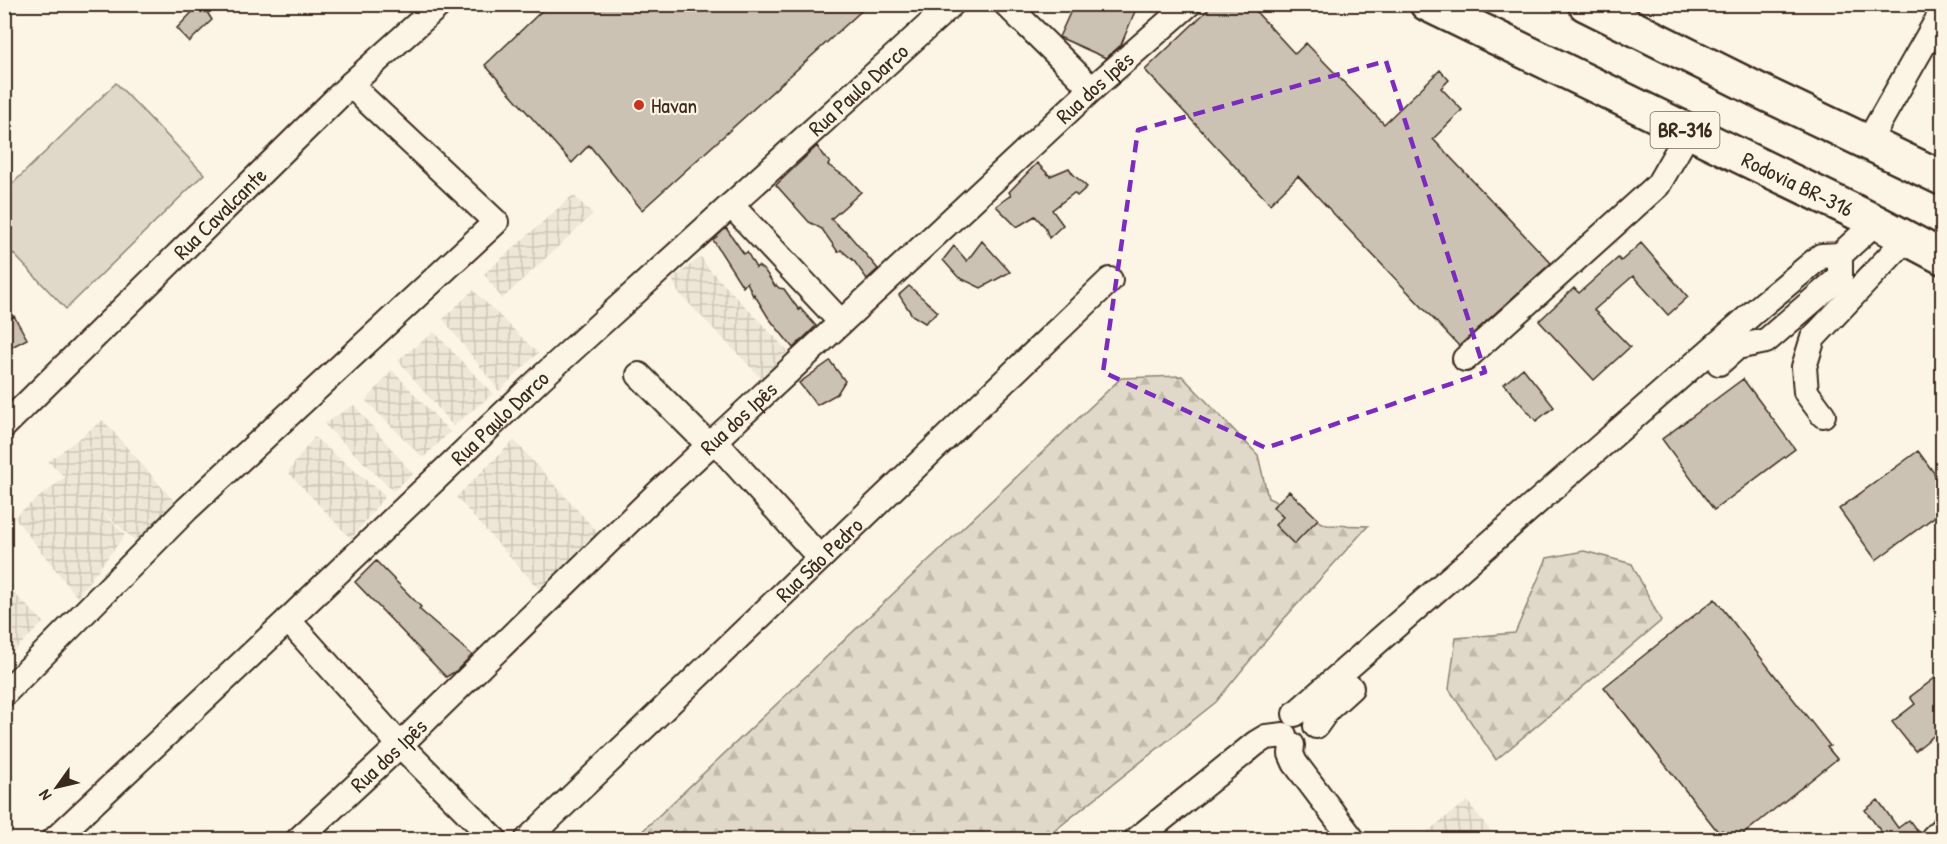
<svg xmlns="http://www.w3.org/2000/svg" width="1947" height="844" font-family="'Patrick Hand',sans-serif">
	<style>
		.industrial { fill: url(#industrial-grid) }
		.forest { fill: url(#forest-firs); stroke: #8e8173; stroke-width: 1.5 }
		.pitch { fill: #e0d8c8; stroke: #8e8173; stroke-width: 1.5 }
		.building { fill: #ccc2b3; stroke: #3b2a1e; stroke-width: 1.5 }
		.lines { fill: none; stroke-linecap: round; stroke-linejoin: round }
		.minor-casing { stroke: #3b2a1e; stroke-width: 28 }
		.major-casing { stroke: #3b2a1e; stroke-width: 34 }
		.highway-casing { stroke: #3b2a1e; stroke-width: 38 }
		.minor { stroke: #fcf5e5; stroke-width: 24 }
		.major { stroke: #fcf5e5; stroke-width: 30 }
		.highway { stroke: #fcf5e5; stroke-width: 33 }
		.marked { fill: none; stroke: #7b2cbf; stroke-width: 4.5; stroke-dasharray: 12 8; stroke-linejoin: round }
		.poi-dot { fill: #c8321e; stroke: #fcf5e5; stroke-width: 2 }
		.labels { text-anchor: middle; stroke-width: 4.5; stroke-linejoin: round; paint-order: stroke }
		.shield { fill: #fcf5e5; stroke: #75675a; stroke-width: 1.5 }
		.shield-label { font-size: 21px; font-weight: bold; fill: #3b2a1e }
		.street-label { font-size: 22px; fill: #3b2a1e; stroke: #fcf5e5 }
		.poi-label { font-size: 22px; fill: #3b2a1e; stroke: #fcf5e5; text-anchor: start }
	</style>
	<defs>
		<pattern id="industrial-grid" width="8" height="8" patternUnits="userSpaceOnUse" patternTransform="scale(1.5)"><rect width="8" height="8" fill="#eee6d6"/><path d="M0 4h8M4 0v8" fill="none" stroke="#cdc5b7"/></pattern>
		<pattern id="forest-firs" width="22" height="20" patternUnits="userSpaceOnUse" patternTransform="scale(1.5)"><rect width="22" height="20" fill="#e0d8c8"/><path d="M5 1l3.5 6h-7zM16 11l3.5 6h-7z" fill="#c1baab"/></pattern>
	</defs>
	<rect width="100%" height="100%" fill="#fcf5e5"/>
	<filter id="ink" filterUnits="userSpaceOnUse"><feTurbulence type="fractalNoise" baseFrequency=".0167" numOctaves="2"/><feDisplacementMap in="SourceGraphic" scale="12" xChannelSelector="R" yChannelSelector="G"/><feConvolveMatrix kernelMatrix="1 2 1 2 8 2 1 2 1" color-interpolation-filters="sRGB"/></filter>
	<g filter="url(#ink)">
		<path class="industrial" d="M 573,195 L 593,214 L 502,299 L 484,274 Z
			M 701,257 L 709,269 L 788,351 L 762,379 L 678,292 L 672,279 Z
			M 473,290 L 538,353 L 499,391 L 443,319 Z
			M 434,332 L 493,394 L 453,426 L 398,360 Z
			M 392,370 L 450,432 L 423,458 L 366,401 Z
			M 354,405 L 413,474 L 393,491 L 324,424 Z
			M 103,420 L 174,501 L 138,543 L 96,506 L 125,535 L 77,597 L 14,517 L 65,477 L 48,462 Z
			M 314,437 L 385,496 L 351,539 L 288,472 Z
			M 514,440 L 601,536 L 544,595 L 456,497 Z
			M 5,585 L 44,622 L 5,659 L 4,659 Z
			M 1467,801 L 1497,839 L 1417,839 Z"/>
		<path class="forest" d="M 1182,376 L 1258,455 L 1268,498 L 1327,525 L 1368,526 L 1283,620 L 1216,702 L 1044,839 L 633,840 L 1121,378 Z
			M 1584,551 L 1632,564 L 1661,621 L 1496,760 L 1449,689 L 1456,638 L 1515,633 L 1547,558 Z"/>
		<path class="pitch" d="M 116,83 L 204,174 L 66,309 L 5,245 L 5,191 Z"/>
		<path class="building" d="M 200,4 L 202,4 L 212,20 L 189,42 L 177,28 Z
			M 549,4 L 869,4 L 642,210 L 589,145 L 572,163 L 485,65 Z
			M 1074,4 L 1138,4 L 1121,45 L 1106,58 L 1059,37 Z
			M 1214,4 L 1249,4 L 1295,54 L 1306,43 L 1384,124 L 1440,70 L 1449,80 L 1441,88 L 1462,110 L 1433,139 L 1551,263 L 1459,346 L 1298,176 L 1270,204 L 1145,70 Z
			M 817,146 L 824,157 L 830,162 L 828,165 L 850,180 L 861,192 L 831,219 L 844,231 L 845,230 L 878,269 L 867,279 L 854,261 L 841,250 L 838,252 L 822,229 L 809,222 L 776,185 Z
			M 1037,163 L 1050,176 L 1069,168 L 1073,174 L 1087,187 L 1077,196 L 1074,193 L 1052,210 L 1063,225 L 1049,238 L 1045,227 L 1035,216 L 1017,227 L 996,206 L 1011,195 L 1009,192 Z
			M 726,228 L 744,254 L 747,252 L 756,268 L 758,266 L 765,271 L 775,286 L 776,285 L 779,288 L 784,289 L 799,310 L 800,308 L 816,326 L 793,348 L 768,317 L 754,294 L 753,296 L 747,282 L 743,287 L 713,240 Z
			M 982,241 L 1010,272 L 981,288 L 958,277 L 943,260 L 954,246 L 967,261 Z
			M 1641,243 L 1688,297 L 1668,315 L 1633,276 L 1594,310 L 1630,347 L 1594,380 L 1539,321 L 1574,288 L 1579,293 L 1618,258 L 1621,261 Z
			M 909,286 L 938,312 L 925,323 L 912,315 L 899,295 Z
			M 14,316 L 27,339 L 4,351 L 4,322 Z
			M 830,361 L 845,381 L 837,394 L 817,405 L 799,383 Z
			M 1523,368 L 1554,407 L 1536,421 L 1504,384 Z
			M 1743,379 L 1795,449 L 1714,510 L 1662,439 Z
			M 1918,451 L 1942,484 L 1942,511 L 1876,560 L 1839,509 Z
			M 1289,491 L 1318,519 L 1294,544 L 1275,525 L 1283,517 L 1273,507 Z
			M 376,561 L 421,607 L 419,609 L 472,655 L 456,671 L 446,677 L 355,582 Z
			M 1715,599 L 1830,746 L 1827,747 L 1837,759 L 1736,840 L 1730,840 L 1722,830 L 1719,833 L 1604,687 Z
			M 1942,676 L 1942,729 L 1915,751 L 1892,722 L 1915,704 L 1910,697 L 1935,678 L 1937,680 Z
			M 1878,800 L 1898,828 L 1909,820 L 1918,832 L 1908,840 L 1882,840 L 1885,837 L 1865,810 Z"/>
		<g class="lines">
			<defs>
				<g id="minor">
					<path d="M 1006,4 L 1092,89"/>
					<path d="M 1868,142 L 1942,12"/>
					<path d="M 731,205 L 841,322"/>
					<path d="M 1465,359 L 1658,185 L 1689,131"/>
					<path d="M 1719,363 L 1737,347 L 1766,341 L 1840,277 L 1840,255"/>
					<path d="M 639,375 L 709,445"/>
					<path d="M 1823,415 L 1806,392 L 1804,367 L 1813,338 L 1907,238"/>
					<path id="s1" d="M 4,426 L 351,84 L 440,4"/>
					<path d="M 714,440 L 820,558"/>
					<path d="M 288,620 L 400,745 L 495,840"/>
					<path d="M 4,694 L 187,509 L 496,222 L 365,99 L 351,84"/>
					<path d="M 1295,714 L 1762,305 L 1821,256 L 1840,255 L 1876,222"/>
					<path d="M 1316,726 L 1328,709 L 1351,688"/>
					<path d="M 1292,745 L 1291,754 L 1295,763 L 1353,840"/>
					<path id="s2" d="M 54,840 L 288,620 L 542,377 L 952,4"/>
					<path id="s3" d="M 298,840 L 400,745 L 659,492 L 1092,89 L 1189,4"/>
					<path id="s4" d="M 527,840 L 1110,280"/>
					<path d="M 1136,840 L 1256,743 L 1266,737 L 1284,735"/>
				</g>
				<path id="major" d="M 1935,840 L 1942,833"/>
				<g id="highway">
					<path id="s5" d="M 1427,4 L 1876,222 L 1942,257"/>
					<path d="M 1585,4 L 1766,94 L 1942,178"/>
				</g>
			</defs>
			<use href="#minor" class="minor-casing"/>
			<use href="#major" class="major-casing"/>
			<use href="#highway" class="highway-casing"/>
			<use href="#minor" class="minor"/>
			<use href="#major" class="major"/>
			<use href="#highway" class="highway"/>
		</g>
	</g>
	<path class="marked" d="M 1386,61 L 1485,372 L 1266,448 L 1103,372 L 1138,130 Z"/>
	<circle class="poi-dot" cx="639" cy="105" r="6"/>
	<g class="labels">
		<rect class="shield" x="1650.5" y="112" width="69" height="36" rx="4.5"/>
		<g class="shield-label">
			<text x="1685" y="137">BR-316</text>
		</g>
		<g class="street-label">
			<text dy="8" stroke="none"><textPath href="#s3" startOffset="1096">Rua dos Ipês</textPath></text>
			<text dy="8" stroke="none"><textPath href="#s2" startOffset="1100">Rua Paulo Darco</textPath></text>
			<text dy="8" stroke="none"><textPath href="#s5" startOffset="412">Rodovia BR-316</textPath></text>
			<text dy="8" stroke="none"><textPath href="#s1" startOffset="303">Rua Cavalcante</textPath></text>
			<text dy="8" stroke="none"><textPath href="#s3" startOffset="610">Rua dos Ipês</textPath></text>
			<text dy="8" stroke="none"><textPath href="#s2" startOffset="614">Rua Paulo Darco</textPath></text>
			<text dy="8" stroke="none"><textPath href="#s4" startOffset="405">Rua São Pedro</textPath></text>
			<text dy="8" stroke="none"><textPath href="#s3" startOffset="124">Rua dos Ipês</textPath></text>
		</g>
		<g class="poi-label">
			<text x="651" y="113">Havan</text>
		</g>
	</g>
	<rect width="1947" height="844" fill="none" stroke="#fcf5e5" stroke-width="24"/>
	<rect x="12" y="12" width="1923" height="820" fill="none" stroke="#3b2a1e" stroke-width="2" filter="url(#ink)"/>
	<g transform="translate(57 787) rotate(236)" stroke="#fcf5e5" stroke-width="4.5" paint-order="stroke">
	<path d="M0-4.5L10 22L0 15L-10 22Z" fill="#3b2a1e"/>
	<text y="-9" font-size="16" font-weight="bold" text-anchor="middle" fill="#3b2a1e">N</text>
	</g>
</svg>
